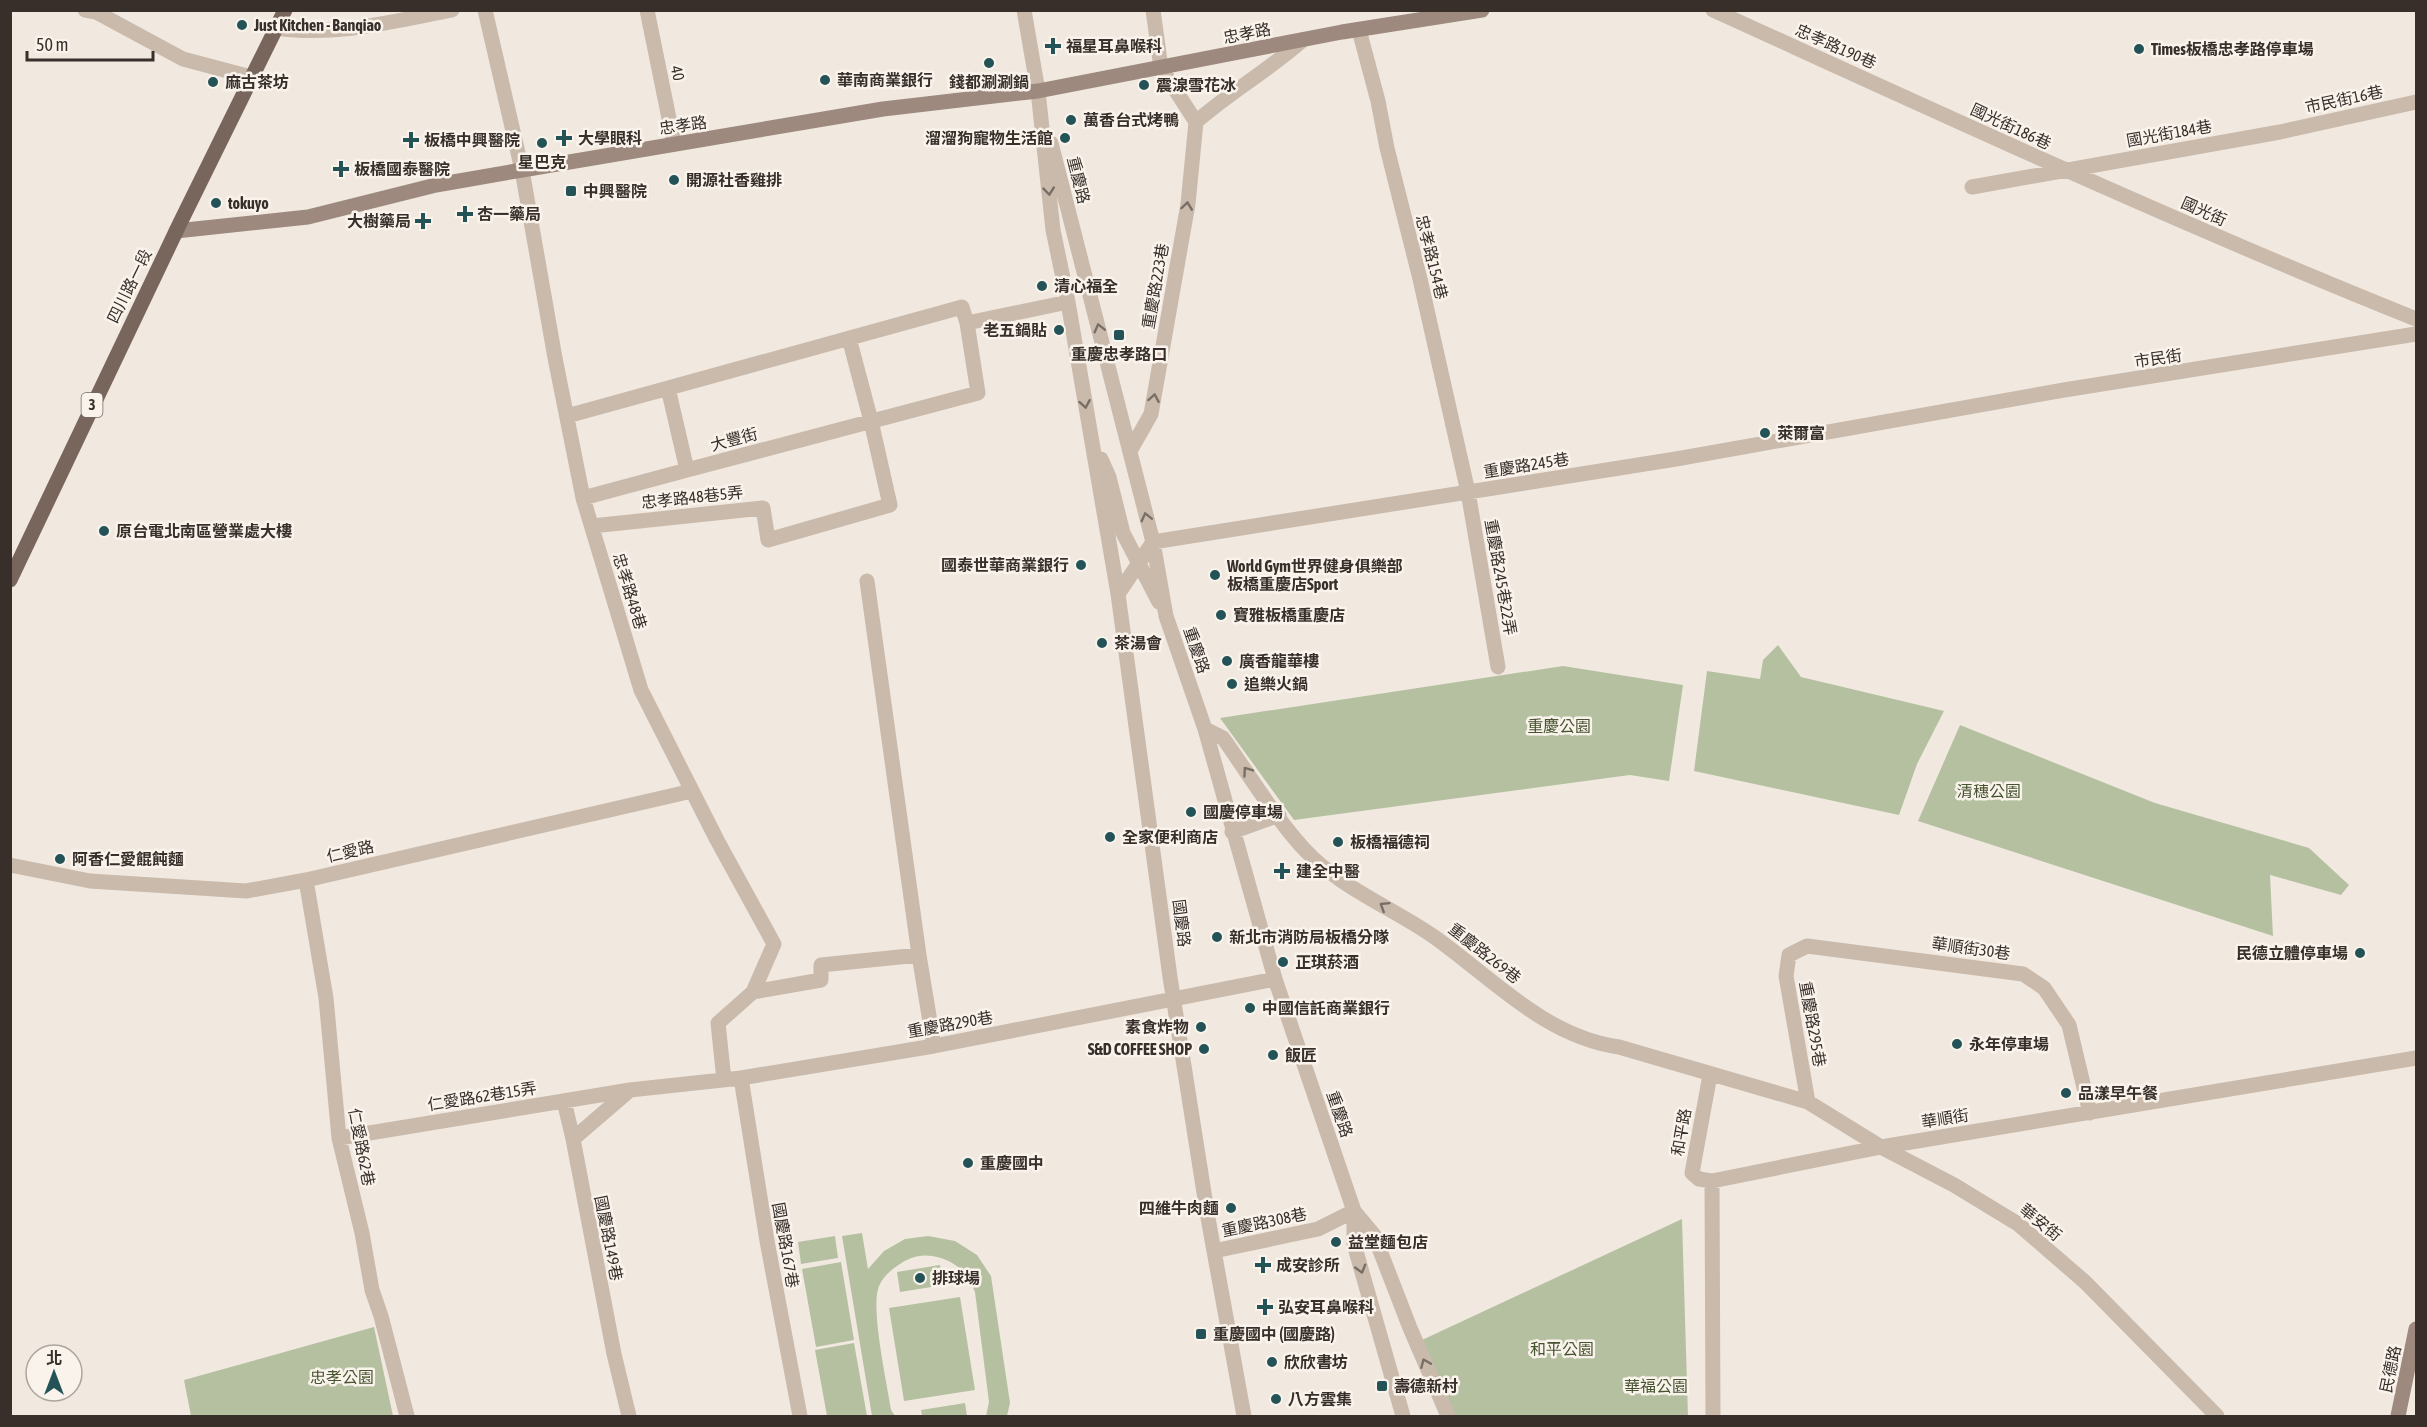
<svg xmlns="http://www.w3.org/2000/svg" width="2427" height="1427" font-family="'Asap Condensed','Noto Sans TC',sans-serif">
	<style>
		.green { fill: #b5c0a1 }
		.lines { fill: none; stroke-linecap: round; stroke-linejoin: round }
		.street { stroke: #c9baac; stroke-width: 15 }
		.secondary { stroke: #9d897e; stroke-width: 15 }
		.primary { stroke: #78665d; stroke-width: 15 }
		.oneway { stroke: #796e65 }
		.poi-dot { fill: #235357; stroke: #f9f3ec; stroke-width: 2 }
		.labels { text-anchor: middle; stroke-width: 5; stroke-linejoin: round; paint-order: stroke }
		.shield { fill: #f9f3ec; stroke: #726a65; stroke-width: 1.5 }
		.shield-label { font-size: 15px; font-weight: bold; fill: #382f2b }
		.poi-label { font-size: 16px; font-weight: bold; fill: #382f2b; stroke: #f9f3ec; text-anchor: start }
		.street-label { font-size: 16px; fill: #382f2b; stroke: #f9f3ec }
		.park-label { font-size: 16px; fill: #475430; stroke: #f9f3ec }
	</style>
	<rect width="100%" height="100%" fill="#f1e9e0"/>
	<path class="green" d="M 1778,645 L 1801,677 L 1944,711 L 1917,764 L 1899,815 L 1694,771 L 1707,671 L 1760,679 L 1763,660 Z
		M 1563,666 L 1683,685 L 1669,781 L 1630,775 L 1294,820 L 1220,718 Z
		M 1960,725 L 2155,803 L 2309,848 L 2349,885 L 2341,895 L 2270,875 L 2273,936 L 1918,821 Z
		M 1682,1219 L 1688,1416 L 1455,1416 L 1422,1340 Z
		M 862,1233 L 868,1269 L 884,1251 L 905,1239 L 928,1236 L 955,1241 L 977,1255 L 991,1276 L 1010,1403 L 1007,1416 L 986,1416 L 989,1402 L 975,1292 C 966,1271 955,1260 932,1256 C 919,1254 908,1258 897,1266 C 890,1271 883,1277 879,1286 C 870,1307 887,1383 891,1410 L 895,1416 L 872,1416 L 842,1236 Z
		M 835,1236 L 838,1258 L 801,1264 L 798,1242 Z
		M 841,1262 L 854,1340 L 816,1347 L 802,1269 Z
		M 940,1265 L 944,1285 L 900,1292 L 897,1272 Z
		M 960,1297 L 975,1390 L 904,1401 L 889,1308 Z
		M 374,1327 L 393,1416 L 191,1416 L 184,1380 Z
		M 854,1343 L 867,1416 L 827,1416 L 815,1350 Z
		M 965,1403 L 967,1416 L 922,1416 L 921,1410 Z"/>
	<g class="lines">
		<path class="street" d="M 85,10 L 96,12 L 183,59 L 251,77
			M 485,10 L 522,170 L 555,358 L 583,498 L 641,690 L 717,840 L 774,944 L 753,992
			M 647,10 L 674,143
			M 1024,10 L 1038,91 L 1053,230 L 1068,302 L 1118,594 L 1170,977 L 1208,1218 L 1244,1416
			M 1153,10 L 1161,68 L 1196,122
			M 1713,10 C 1946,116 2179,224 2416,319
			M 277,28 C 335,37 395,21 452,10
			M 1359,30 L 1378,101 L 1387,148 L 1420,279 L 1468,492 L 1498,667
			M 1051,143 L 1153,542 L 1166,616 L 1205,729 L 1275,979 L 1354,1211 L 1354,1244 L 1403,1416
			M 1972,187 L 2280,132 L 2416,102
			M 668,388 L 687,470 L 978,393 L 967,323
			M 567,416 L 962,307 L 967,323 L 1068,302
			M 1130,451 L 1151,414 L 1188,204 L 1196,122 C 1230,92 1269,70 1303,40
			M 1101,459 L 1109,477 L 1123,533 L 1159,602
			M 583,498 L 687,470
			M 592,526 L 763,508 L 768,540 L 890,505 L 871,421 L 849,338
			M 867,581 L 919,955
			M 1118,594 L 1153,542 L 1676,459 L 2064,390 L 2416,334
			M 1205,729 L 1223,738 C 1248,773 1276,819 1304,849 C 1339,887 1391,907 1433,936 C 1491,977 1545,1037 1619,1047 L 1808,1102 L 1881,1147 L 1954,1185 L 2018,1224 L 2085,1282 L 2217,1416
			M 1232,832 L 1279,815
			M 10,865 L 90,881 L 246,891 L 306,880 L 692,791
			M 306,880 L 326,998 L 339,1138 L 362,1233 L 372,1290 L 381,1316 L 407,1416
			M 1710,1075 L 1692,1173 L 1699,1179 L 1712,1181 L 1881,1147 L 2416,1058
			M 741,1078 L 767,1241 L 800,1416
			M 724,1080 L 718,1023 L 753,992 L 821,980 L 821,965 L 919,955 L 934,1046
			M 564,1101 L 573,1139
			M 1808,1102 L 1786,976 L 1789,955 L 1807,946 L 2023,974 L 2044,988 L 2069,1025 L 2090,1113
			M 339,1138 L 630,1090 L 741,1078 L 934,1046 L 1275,979
			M 1712,1181 L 1713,1416
			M 1354,1211 L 1374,1235 L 1410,1328 L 1448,1416
			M 1214,1251 L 1318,1229 L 1354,1211
			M 629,1416 L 614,1354 L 573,1139 L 630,1090"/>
		<path class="secondary" d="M 176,231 L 308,217 L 436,185 L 522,170 L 883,109 L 1038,91 L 1342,32 L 1482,10
			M 2398,1416 L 2416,1329"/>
		<path class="primary" d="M 10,580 L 180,223 L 285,10"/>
	</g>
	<defs><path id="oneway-chevron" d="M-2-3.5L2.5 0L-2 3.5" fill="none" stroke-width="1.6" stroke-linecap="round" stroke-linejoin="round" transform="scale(1.5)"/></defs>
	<g class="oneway">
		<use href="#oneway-chevron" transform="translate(1049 191) rotate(84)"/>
		<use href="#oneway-chevron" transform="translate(1187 206) rotate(-82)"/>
		<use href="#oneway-chevron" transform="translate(1099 328) rotate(-104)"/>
		<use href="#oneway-chevron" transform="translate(1154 398) rotate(-80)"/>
		<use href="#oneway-chevron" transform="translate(1085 404) rotate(80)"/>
		<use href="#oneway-chevron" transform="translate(1146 517) rotate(-104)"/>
		<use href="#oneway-chevron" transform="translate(1247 771) rotate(-125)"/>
		<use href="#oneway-chevron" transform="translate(1384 906) rotate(-148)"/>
		<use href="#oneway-chevron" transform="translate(1361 1269) rotate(74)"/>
		<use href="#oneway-chevron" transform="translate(1425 1363) rotate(-113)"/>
	</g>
	<g class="poi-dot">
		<circle cx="242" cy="25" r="6"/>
		<path d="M1050 37h6v6h6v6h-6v6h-6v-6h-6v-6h6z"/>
		<circle cx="2139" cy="49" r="6"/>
		<circle cx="989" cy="63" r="6"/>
		<circle cx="825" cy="80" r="6"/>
		<circle cx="213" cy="82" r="6"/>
		<circle cx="1144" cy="85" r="6"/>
		<circle cx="1071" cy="120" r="6"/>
		<path d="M561 129h6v6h6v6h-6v6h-6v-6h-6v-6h6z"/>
		<circle cx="1065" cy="138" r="6"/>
		<path d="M408 131h6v6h6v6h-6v6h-6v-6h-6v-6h6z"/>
		<circle cx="542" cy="143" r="6"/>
		<path d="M338 160h6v6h6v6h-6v6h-6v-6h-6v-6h6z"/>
		<circle cx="674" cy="180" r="6"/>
		<rect x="565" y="185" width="12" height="12" rx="3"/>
		<circle cx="216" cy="203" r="6"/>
		<path d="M462 205h6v6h6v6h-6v6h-6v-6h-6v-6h6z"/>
		<path d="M420 212h6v6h6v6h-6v6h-6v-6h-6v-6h6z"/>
		<circle cx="1042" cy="286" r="6"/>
		<circle cx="1059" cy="330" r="6"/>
		<rect x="1113" y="329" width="12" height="12" rx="3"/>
		<circle cx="1765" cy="433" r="6"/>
		<circle cx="104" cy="531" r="6"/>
		<circle cx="1081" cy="565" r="6"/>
		<circle cx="1215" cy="575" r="6"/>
		<circle cx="1221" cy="615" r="6"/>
		<circle cx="1102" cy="643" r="6"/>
		<circle cx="1227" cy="661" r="6"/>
		<circle cx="1232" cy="684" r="6"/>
		<circle cx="1191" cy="812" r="6"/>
		<circle cx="1110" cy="837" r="6"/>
		<circle cx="1338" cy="842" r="6"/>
		<circle cx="60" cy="859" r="6"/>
		<path d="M1279 862h6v6h6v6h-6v6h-6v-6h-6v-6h6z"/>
		<circle cx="1217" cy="937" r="6"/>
		<circle cx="2360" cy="953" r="6"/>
		<circle cx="1283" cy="962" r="6"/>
		<circle cx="1250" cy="1008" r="6"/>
		<circle cx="1201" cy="1027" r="6"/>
		<circle cx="1957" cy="1044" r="6"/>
		<circle cx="1204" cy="1049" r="6"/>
		<circle cx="1273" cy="1055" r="6"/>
		<circle cx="2066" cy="1093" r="6"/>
		<circle cx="968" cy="1163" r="6"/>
		<circle cx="1231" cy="1208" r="6"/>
		<circle cx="1336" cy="1242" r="6"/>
		<path d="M1260 1256h6v6h6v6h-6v6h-6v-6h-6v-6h6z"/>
		<circle cx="920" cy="1278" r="6"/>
		<path d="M1262 1298h6v6h6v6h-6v6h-6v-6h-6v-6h6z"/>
		<rect x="1195" y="1328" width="12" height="12" rx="3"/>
		<circle cx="1272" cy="1362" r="6"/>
		<rect x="1376" y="1380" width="12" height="12" rx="3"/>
		<circle cx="1276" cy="1399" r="6"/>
	</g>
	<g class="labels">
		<rect class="shield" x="81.5" y="393" width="21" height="24" rx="4.5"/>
		<g class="shield-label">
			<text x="92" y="410">3</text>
		</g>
		<g class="poi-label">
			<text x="254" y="31">Just Kitchen - Banqiao</text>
			<text x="1066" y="52">福星耳鼻喉科</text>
			<text x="2151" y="55">Times板橋忠孝路停車場</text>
			<text x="837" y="86">華南商業銀行</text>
			<text x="225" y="88">麻古茶坊</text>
			<text x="989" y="88" text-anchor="middle">錢都涮涮鍋</text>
			<text x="1156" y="91">震湶雪花冰</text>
			<text x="1083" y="126">萬香台式烤鴨</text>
			<text x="578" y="144">大學眼科</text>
			<text x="1053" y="144" text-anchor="end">溜溜狗寵物生活館</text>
			<text x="424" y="146">板橋中興醫院</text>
			<text x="542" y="168" text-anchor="middle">星巴克</text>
			<text x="354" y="175">板橋國泰醫院</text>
			<text x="686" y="186">開源社香雞排</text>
			<text x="583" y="197">中興醫院</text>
			<text x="228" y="209">tokuyo</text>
			<text x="477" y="220">杏一藥局</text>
			<text x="411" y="227" text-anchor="end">大樹藥局</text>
			<text x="1054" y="292">清心福全</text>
			<text x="1047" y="336" text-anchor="end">老五鍋貼</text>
			<text x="1119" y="360" text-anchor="middle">重慶忠孝路口</text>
			<text x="1777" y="439">萊爾富</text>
			<text x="116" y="537">原台電北南區營業處大樓</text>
			<text x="1069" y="571" text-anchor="end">國泰世華商業銀行</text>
			<text x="1227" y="572">World Gym世界健身俱樂部<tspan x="1227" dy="18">板橋重慶店Sport</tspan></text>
			<text x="1233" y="621">寶雅板橋重慶店</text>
			<text x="1114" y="649">茶湯會</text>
			<text x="1239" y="667">廣香龍華樓</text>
			<text x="1244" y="690">追樂火鍋</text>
			<text x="1203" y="818">國慶停車場</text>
			<text x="1122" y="843">全家便利商店</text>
			<text x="1350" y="848">板橋福德祠</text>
			<text x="72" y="865">阿香仁愛餛飩麵</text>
			<text x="1296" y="877">建全中醫</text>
			<text x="1229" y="943">新北市消防局板橋分隊</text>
			<text x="2348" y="959" text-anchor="end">民德立體停車場</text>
			<text x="1295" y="968">正琪菸酒</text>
			<text x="1262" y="1014">中國信託商業銀行</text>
			<text x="1189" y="1033" text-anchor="end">素食炸物</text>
			<text x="1969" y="1050">永年停車場</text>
			<text x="1192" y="1055" text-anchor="end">S&amp;D COFFEE SHOP</text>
			<text x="1285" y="1061">飯匠</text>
			<text x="2078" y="1099">品漾早午餐</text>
			<text x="980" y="1169">重慶國中</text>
			<text x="1219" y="1214" text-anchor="end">四維牛肉麵</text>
			<text x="1348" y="1248">益堂麵包店</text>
			<text x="1276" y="1271">成安診所</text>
			<text x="932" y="1284">排球場</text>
			<text x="1278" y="1313">弘安耳鼻喉科</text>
			<text x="1213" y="1340">重慶國中 (國慶路)</text>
			<text x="1284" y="1368">欣欣書坊</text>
			<text x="1394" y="1392">壽德新村</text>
			<text x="1288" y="1405">八方雲集</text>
		</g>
		<g class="street-label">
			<text transform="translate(1247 33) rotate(-11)" y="6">忠孝路</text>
			<text transform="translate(1836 46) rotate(24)" y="6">忠孝路190巷</text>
			<text transform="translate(678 73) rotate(78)" y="6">40</text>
			<text transform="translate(2344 99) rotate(-12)" y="6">市民街16巷</text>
			<text transform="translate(683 125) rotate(-8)" y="6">忠孝路</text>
			<text transform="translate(2011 126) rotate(25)" y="6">國光街186巷</text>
			<text transform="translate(2169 133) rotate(-10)" y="6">國光街184巷</text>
			<text transform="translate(1079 180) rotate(76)" y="6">重慶路</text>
			<text transform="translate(2204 211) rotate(24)" y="6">國光街</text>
			<text transform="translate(1432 257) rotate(76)" y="6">忠孝路154巷</text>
			<text transform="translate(129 286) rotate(-64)" y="6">四川路一段</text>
			<text transform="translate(1155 286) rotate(-80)" y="6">重慶路223巷</text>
			<text transform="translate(2158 358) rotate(-8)" y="6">市民街</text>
			<text transform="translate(734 439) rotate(-15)" y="6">大豐街</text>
			<text transform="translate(1526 465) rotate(-9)" y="6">重慶路245巷</text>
			<text transform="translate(692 497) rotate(-6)" y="6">忠孝路48巷5弄</text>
			<text transform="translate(1501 577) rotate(80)" y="6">重慶路245巷22弄</text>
			<text transform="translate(630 591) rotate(73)" y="6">忠孝路48巷</text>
			<text transform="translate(1197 650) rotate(71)" y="6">重慶路</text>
			<text transform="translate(350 851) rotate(-13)" y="6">仁愛路</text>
			<text transform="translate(1182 923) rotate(83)" y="6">國慶路</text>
			<text transform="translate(1971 948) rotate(8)" y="6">華順街30巷</text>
			<text transform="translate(1485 953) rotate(38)" y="6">重慶路269巷</text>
			<text transform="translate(950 1024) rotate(-10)" y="6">重慶路290巷</text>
			<text transform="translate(1813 1024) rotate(80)" y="6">重慶路295巷</text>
			<text transform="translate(482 1096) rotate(-9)" y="6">仁愛路62巷15弄</text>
			<text transform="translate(1340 1114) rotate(71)" y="6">重慶路</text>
			<text transform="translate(1945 1118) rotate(-9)" y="6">華順街</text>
			<text transform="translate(1681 1132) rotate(-80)" y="6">和平路</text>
			<text transform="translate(362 1147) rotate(79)" y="6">仁愛路62巷</text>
			<text transform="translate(1264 1222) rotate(-12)" y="6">重慶路308巷</text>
			<text transform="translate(2041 1222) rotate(39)" y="6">華安街</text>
			<text transform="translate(609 1238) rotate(79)" y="6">國慶路149巷</text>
			<text transform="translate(786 1245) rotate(80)" y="6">國慶路167巷</text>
			<text transform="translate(2390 1369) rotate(-78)" y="6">民德路</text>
		</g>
		<g class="park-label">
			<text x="1559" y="732">重慶公園</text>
			<text x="1989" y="797">清穗公園</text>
			<text x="1562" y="1355">和平公園</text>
			<text x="342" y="1383">忠孝公園</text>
			<text x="1656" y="1392">華福公園</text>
		</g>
	</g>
	<rect width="2427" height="1427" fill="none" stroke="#382f2b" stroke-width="24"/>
	<g transform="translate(54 1373)"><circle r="28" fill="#f9f3ec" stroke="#aca59f" stroke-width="1.5"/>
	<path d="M0-4.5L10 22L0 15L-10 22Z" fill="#235357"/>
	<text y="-9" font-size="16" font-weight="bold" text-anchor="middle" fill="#382f2b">北</text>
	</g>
	<path d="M27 51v9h126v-9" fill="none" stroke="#382f2b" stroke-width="3"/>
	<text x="36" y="51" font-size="18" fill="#382f2b" stroke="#f9f3ec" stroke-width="4.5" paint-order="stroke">50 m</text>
</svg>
